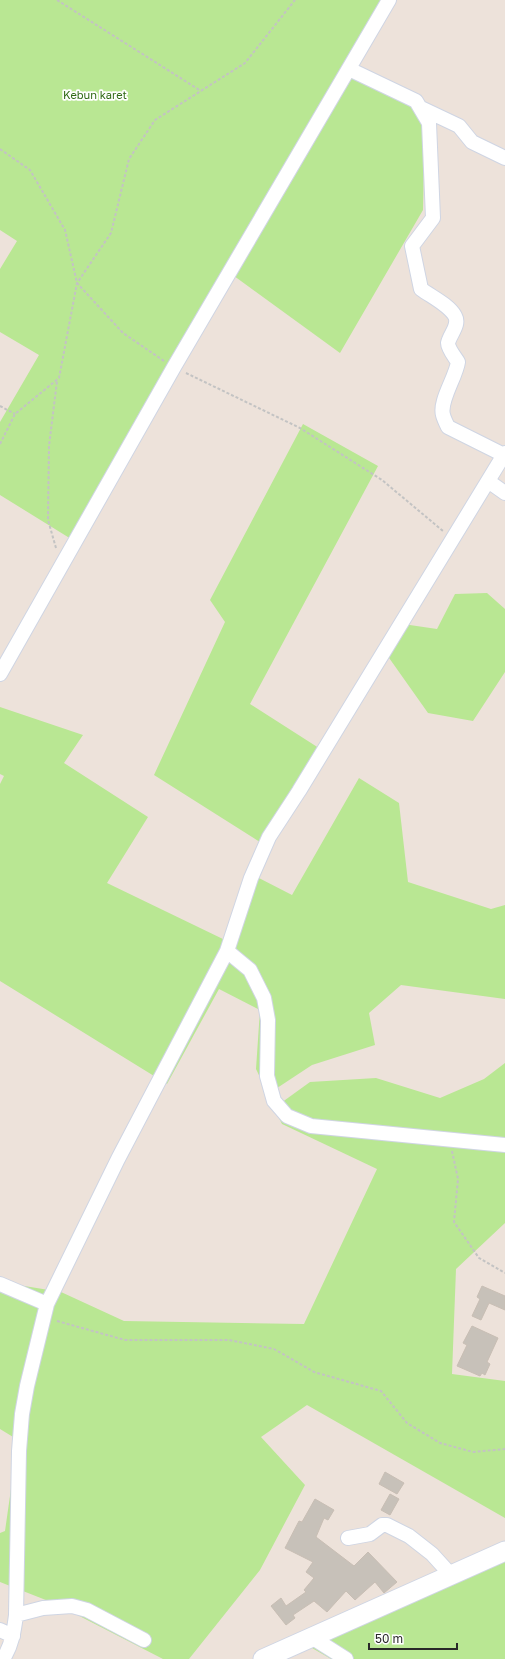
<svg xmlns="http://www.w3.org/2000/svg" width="505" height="1659" font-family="'Golos Text',sans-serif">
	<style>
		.green { fill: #b9e793 }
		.building { fill: #c7c1b9; stroke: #c8beb4 }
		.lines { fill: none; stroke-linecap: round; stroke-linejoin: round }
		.street-casing { stroke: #cfd5e3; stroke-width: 16 }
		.secondary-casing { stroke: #cfd5e3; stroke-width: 21 }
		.path { stroke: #c3c3c3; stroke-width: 2; stroke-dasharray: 3 2; stroke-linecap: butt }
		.street { stroke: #fff; stroke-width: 14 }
		.secondary { stroke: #fff; stroke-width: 19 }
		.labels { text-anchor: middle; stroke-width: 3.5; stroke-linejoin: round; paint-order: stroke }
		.park-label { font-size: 11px; fill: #306a15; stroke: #fff }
	</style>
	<rect width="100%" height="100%" fill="#ede2da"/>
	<path class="green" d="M 0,0 L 386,0 L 351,62 L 425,110 L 423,210 L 340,353 L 230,273 L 76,542 L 0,495 L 0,422 L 39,355 L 0,332 L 0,269 L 17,241 L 0,230 Z
		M 303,424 L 378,466 L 250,704 L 322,750 L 263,844 L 154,775 L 225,622 L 210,600 Z
		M 487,593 L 505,609 L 505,672 L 473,721 L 428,713 L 387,655 L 403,624 L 437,629 L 455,594 Z
		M 0,707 L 83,735 L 64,763 L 148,817 L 107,883 L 225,940 L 251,874 L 292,895 L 359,778 L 399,803 L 408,882 L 491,909 L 505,905 L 505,999 L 401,985 L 369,1013 L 375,1045 L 312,1065 L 268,1094 L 256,1069 L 260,1010 L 219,989 L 167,1084 L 0,981 L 0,784 L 4,776 L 0,774 Z
		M 505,1063 L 505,1223 L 456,1269 L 452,1374 L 505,1381 L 505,1518 L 307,1405 L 261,1437 L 305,1485 L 260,1570 L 189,1659 L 163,1659 L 56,1604 L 0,1582 L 0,1533 L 5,1531 L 18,1440 L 0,1429 L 0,1282 L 61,1292 L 124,1321 L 304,1324 L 377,1169 L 282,1124 L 274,1108 L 310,1082 L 376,1078 L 440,1098 L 484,1079 Z
		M 505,1555 L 505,1659 L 331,1659 L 312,1648 Z"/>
	<path class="building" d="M 482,1286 L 505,1296 L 505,1310 L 489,1303 L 481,1320 L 472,1316 L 480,1299 L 477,1297 Z
		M 472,1326 L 498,1338 L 487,1362 L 490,1364 L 485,1375 L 482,1373 L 480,1376 L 457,1366 L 467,1345 L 463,1343 Z
		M 385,1472 L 404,1483 L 397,1494 L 379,1484 Z
		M 390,1494 L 399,1499 L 390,1515 L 381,1510 Z
		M 315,1499 L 334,1510 L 328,1520 L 324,1518 L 316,1537 L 354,1566 L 368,1552 L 397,1582 L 384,1593 L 375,1582 L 355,1600 L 346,1591 L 327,1612 L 314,1601 L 293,1615 L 295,1618 L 286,1625 L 271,1606 L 281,1598 L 286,1606 L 306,1592 L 304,1590 L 314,1578 L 306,1572 L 313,1562 L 285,1548 L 299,1521 L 302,1522 Z"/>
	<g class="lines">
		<defs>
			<path id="street" d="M 349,69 L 416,101 L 429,123 L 433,218 L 412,246 L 421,289 C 432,297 449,305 455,316 C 460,325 450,334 448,343 C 448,349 455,357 458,362 C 456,377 439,401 443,415 C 444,419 446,423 448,427 L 504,455
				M 421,108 L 459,126 L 472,142 L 505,158
				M 488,481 L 505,493
				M 0,674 L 174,367 L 389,0
				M 227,951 L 250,970 L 264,998 L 268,1020 L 267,1076 L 274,1101 L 287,1116 L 311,1126 L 505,1145
				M 0,1284 L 47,1304
				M 348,1538 L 370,1534 L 382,1525 L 387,1525 L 409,1536 L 432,1554 L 451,1575
				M 16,1615 L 43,1608 L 72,1606 L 87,1610 L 144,1640
				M 0,1630 L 13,1636
				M 313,1638 L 346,1659
				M 3,1659 C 12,1645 14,1631 16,1615 L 19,1451 L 22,1414 L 27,1386 L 47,1304 L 118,1159 L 227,951 L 251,878 L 269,837 L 299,791 L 505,453"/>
			<path id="secondary" d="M 263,1659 L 505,1551"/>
		</defs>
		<use href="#street" class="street-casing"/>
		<use href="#secondary" class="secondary-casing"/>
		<path class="path" d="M 57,0 L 201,91
			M 0,149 L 30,170 L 65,230 L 77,283 L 123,333 L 164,361
			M 186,373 L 300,428 L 382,480 L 443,531
			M 0,406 L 15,414
			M 0,444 L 15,414 L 59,378 L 77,283 L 111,233 L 129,159 L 155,120 L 245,63 L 295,0
			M 56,548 L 48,520 L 49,446 L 57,381
			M 452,1151 L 458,1179 L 454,1222 L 479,1258 L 505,1273
			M 57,1321 L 125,1340 L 229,1340 L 274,1349 L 314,1372 L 381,1391 L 407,1423 L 440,1443 L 473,1452 L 505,1449"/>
		<use href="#street" class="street"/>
		<use href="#secondary" class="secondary"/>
	</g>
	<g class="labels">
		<g class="park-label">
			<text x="95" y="99">Kebun karet</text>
		</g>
	</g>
	<path d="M369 1643v6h88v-6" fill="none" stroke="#292929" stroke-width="2"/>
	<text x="375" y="1643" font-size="12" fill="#292929" stroke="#ffffff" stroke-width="3" paint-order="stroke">50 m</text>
</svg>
